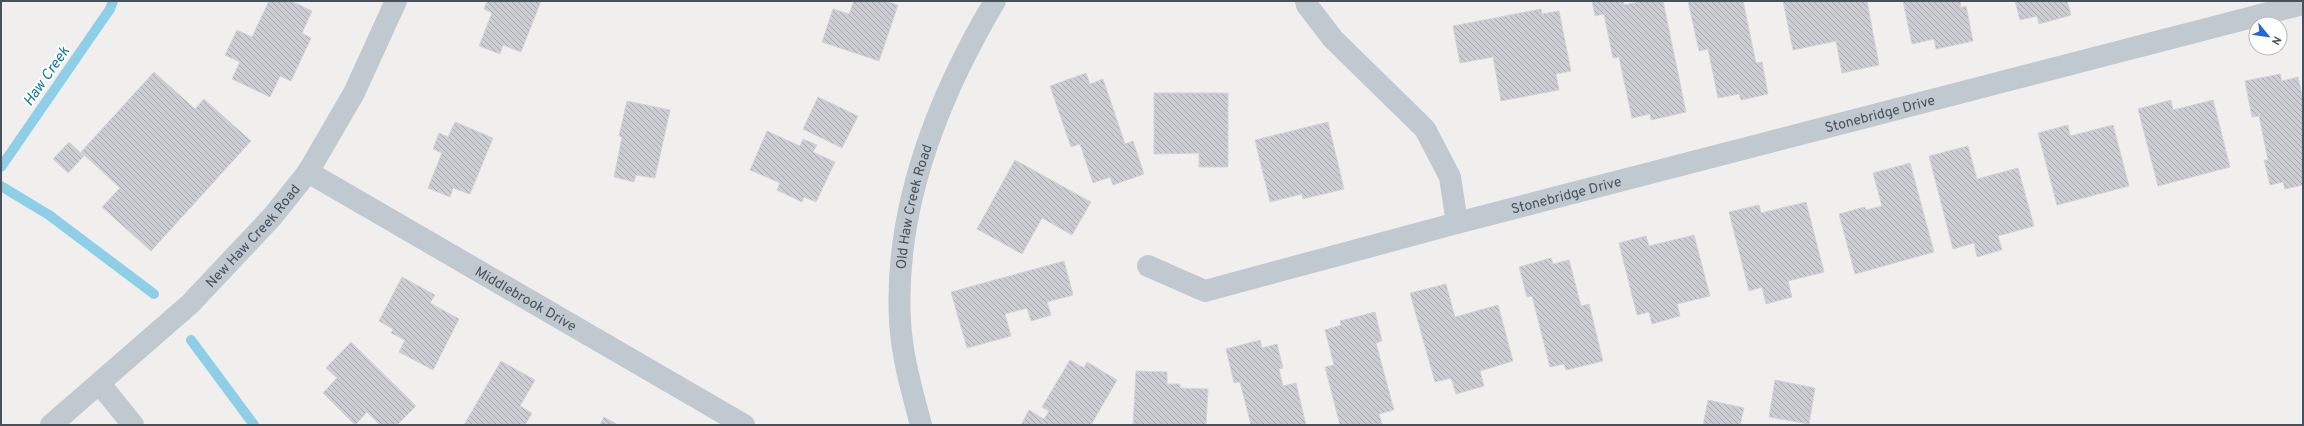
<svg xmlns="http://www.w3.org/2000/svg" width="2304" height="426" font-family="Overpass,sans-serif">
	<style>
		.lines { fill: none; stroke-linecap: round; stroke-linejoin: round }
		.stream { stroke: #8ecfe7; stroke-width: 10 }
		.building { fill: url(#building-back-hatch); stroke: #d3d4da }
		.minor { stroke: #c0c8d0; stroke-width: 22 }
		.labels { text-anchor: middle; stroke-width: 4; stroke-linejoin: round; paint-order: stroke }
		.street-label { font-size: 14px; fill: #48505b; stroke: #fff }
		.water-label { font-size: 15px; font-style: italic; fill: #147ba1; stroke: #fff }
	</style>
	<defs>
		<pattern id="building-back-hatch" width="6" height="6" patternUnits="userSpaceOnUse"><rect width="6" height="6" fill="#cccdd3"/><path d="M-1 5l2 2M0 0l6 6M5-1l2 2" fill="none" stroke="#a8a9ae"/></pattern>
	</defs>
	<rect width="100%" height="100%" fill="#f1efee"/>
	<g class="lines">
		<path class="stream" d="M 1,167 L 110,9 L 113,1
			M 1,186 L 49,215 L 154,294
			M 191,340 L 254,425"/>
	</g>
	<path class="building" d="M 269,1 L 291,1 L 312,11 L 302,33 L 311,38 L 291,81 L 280,76 L 270,97 L 232,79 L 240,62 L 225,55 L 237,30 L 252,37 Z
		M 487,1 L 541,1 L 521,52 L 503,45 L 500,54 L 479,46 L 492,13 L 484,9 Z
		M 854,1 L 886,1 L 898,5 L 879,61 L 822,42 L 833,9 L 849,14 Z
		M 1592,1 L 1623,1 L 1624,5 L 1643,1 L 1663,1 L 1686,112 L 1651,120 L 1650,114 L 1632,118 L 1619,57 L 1613,58 L 1604,14 L 1595,16 Z
		M 1688,1 L 1743,1 L 1756,63 L 1762,62 L 1768,94 L 1741,100 L 1739,94 L 1718,98 L 1708,49 L 1699,51 Z
		M 1783,1 L 1867,1 L 1879,65 L 1842,73 L 1836,41 L 1793,50 Z
		M 1903,1 L 1960,1 L 1961,8 L 1966,6 L 1973,41 L 1936,49 L 1934,39 L 1912,44 Z
		M 2015,1 L 2067,1 L 2071,15 L 2039,24 L 2037,16 L 2020,20 Z
		M 1541,9 L 1542,14 L 1559,11 L 1571,71 L 1556,74 L 1559,90 L 1501,101 L 1493,57 L 1460,63 L 1453,26 Z
		M 154,72 L 195,109 L 204,99 L 251,141 L 151,251 L 102,207 L 120,188 L 81,152 Z
		M 1086,73 L 1090,84 L 1103,79 L 1125,144 L 1133,141 L 1144,174 L 1113,185 L 1110,177 L 1093,183 L 1080,144 L 1071,147 L 1050,86 Z
		M 2280,74 L 2282,81 L 2298,77 L 2303,99 L 2303,185 L 2285,189 L 2283,182 L 2270,185 L 2264,160 L 2268,160 L 2259,116 L 2252,117 L 2245,81 Z
		M 1154,93 L 1228,93 L 1228,167 L 1199,167 L 1199,153 L 1154,154 Z
		M 818,97 L 858,116 L 842,148 L 803,129 Z
		M 2171,100 L 2173,110 L 2213,100 L 2230,167 L 2158,186 L 2138,109 Z
		M 627,101 L 670,110 L 655,178 L 636,175 L 634,182 L 614,177 L 622,137 L 619,136 Z
		M 455,122 L 493,138 L 470,194 L 453,188 L 450,197 L 428,188 L 442,153 L 433,149 L 439,133 L 448,137 Z
		M 1328,122 L 1344,189 L 1303,199 L 1302,194 L 1270,202 L 1255,140 Z
		M 2068,125 L 2070,136 L 2113,125 L 2129,186 L 2057,205 L 2038,133 Z
		M 767,131 L 800,146 L 803,139 L 817,145 L 813,152 L 835,162 L 816,202 L 804,197 L 802,202 L 777,190 L 780,183 L 750,170 Z
		M 69,142 L 84,156 L 68,173 L 53,159 Z
		M 1968,146 L 1977,179 L 2018,168 L 2034,226 L 1998,236 L 2002,250 L 1977,257 L 1974,243 L 1953,249 L 1929,156 Z
		M 1015,160 L 1091,202 L 1072,235 L 1042,218 L 1022,254 L 977,229 Z
		M 1910,163 L 1934,252 L 1855,274 L 1839,214 L 1865,207 L 1866,210 L 1882,206 L 1873,173 Z
		M 1806,202 L 1824,272 L 1788,281 L 1792,297 L 1766,304 L 1762,287 L 1749,291 L 1729,212 L 1759,205 L 1761,213 Z
		M 1694,235 L 1710,296 L 1677,304 L 1680,316 L 1652,324 L 1649,312 L 1637,315 L 1619,243 L 1646,236 L 1649,246 Z
		M 1551,258 L 1553,264 L 1569,260 L 1581,306 L 1589,304 L 1603,361 L 1566,370 L 1564,364 L 1550,367 L 1532,296 L 1527,297 L 1519,267 Z
		M 1064,261 L 1073,295 L 1047,302 L 1051,315 L 1031,321 L 1027,308 L 1005,314 L 1011,336 L 967,348 L 951,292 Z
		M 402,277 L 435,295 L 430,303 L 459,319 L 433,370 L 399,352 L 405,340 L 391,333 L 393,329 L 379,321 Z
		M 1446,284 L 1455,317 L 1498,305 L 1513,361 L 1480,371 L 1484,386 L 1456,394 L 1451,378 L 1435,382 L 1410,293 Z
		M 1375,312 L 1382,341 L 1376,343 L 1394,410 L 1379,414 L 1382,424 L 1340,425 L 1325,367 L 1334,365 L 1325,330 L 1341,325 L 1340,321 Z
		M 1260,340 L 1262,348 L 1277,344 L 1283,368 L 1279,369 L 1283,386 L 1296,383 L 1306,425 L 1251,425 L 1240,382 L 1234,383 L 1226,349 Z
		M 351,342 L 416,406 L 397,425 L 380,425 L 367,412 L 355,425 L 323,393 L 337,378 L 326,368 Z
		M 1070,360 L 1084,368 L 1087,362 L 1117,380 L 1091,425 L 1021,425 L 1029,410 L 1044,419 L 1049,411 L 1042,407 Z
		M 501,361 L 535,380 L 520,406 L 532,413 L 525,425 L 464,425 Z
		M 1136,371 L 1167,372 L 1167,384 L 1180,384 L 1180,388 L 1208,389 L 1206,425 L 1133,425 Z
		M 1775,380 L 1815,388 L 1809,424 L 1769,417 Z
		M 1708,400 L 1744,408 L 1740,425 L 1703,425 Z
		M 604,417 L 618,425 L 600,425 Z"/>
	<g class="lines">
		<g class="minor">
			<path d="M 1306,1 L 1307,5 L 1333,39 L 1425,129 L 1450,177 L 1457,223"/>
			<path id="s1" d="M 308,172 L 744,425"/>
			<path id="s2" d="M 1148,266 L 1205,291 L 1457,223 L 2303,4"/>
			<path d="M 100,384 L 133,425"/>
			<path id="s3" d="M 51,425 L 190,304 L 272,217 L 308,172 L 354,93 L 396,1"/>
			<path id="s4" d="M 921,425 C 912,391 902,357 900,321 C 894,208 938,97 995,1"/>
		</g>
	</g>
	<g class="labels">
		<g class="street-label">
			<text dy="5" stroke="none"><textPath href="#s2" startOffset="760">Stonebridge Drive</textPath></text>
			<text dy="5" stroke="none"><textPath href="#s2" startOffset="436">Stonebridge Drive</textPath></text>
			<text dy="5" stroke="none"><textPath href="#s4" startOffset="222">Old Haw Creek Road</textPath></text>
			<text dy="5" stroke="none"><textPath href="#s3" startOffset="277">New Haw Creek Road</textPath></text>
			<text dy="5" stroke="none"><textPath href="#s1" startOffset="252">Middlebrook Drive</textPath></text>
		</g>
		<g class="water-label">
			<text transform="translate(46 76) rotate(-55)" y="5">Haw Creek</text>
		</g>
	</g>
	<rect width="2304" height="426" fill="none" stroke="#48505b" stroke-width="4"/>
	<g transform="translate(2268 36) rotate(119)"><circle r="19" fill="#ffffff" stroke="#b6b9bd"/>
	<path d="M0-3L7 15L0 10L-7 15Z" fill="#2366d7"/>
	<text y="-6" font-size="11" font-weight="bold" text-anchor="middle" fill="#48505b">N</text>
	</g>
</svg>
